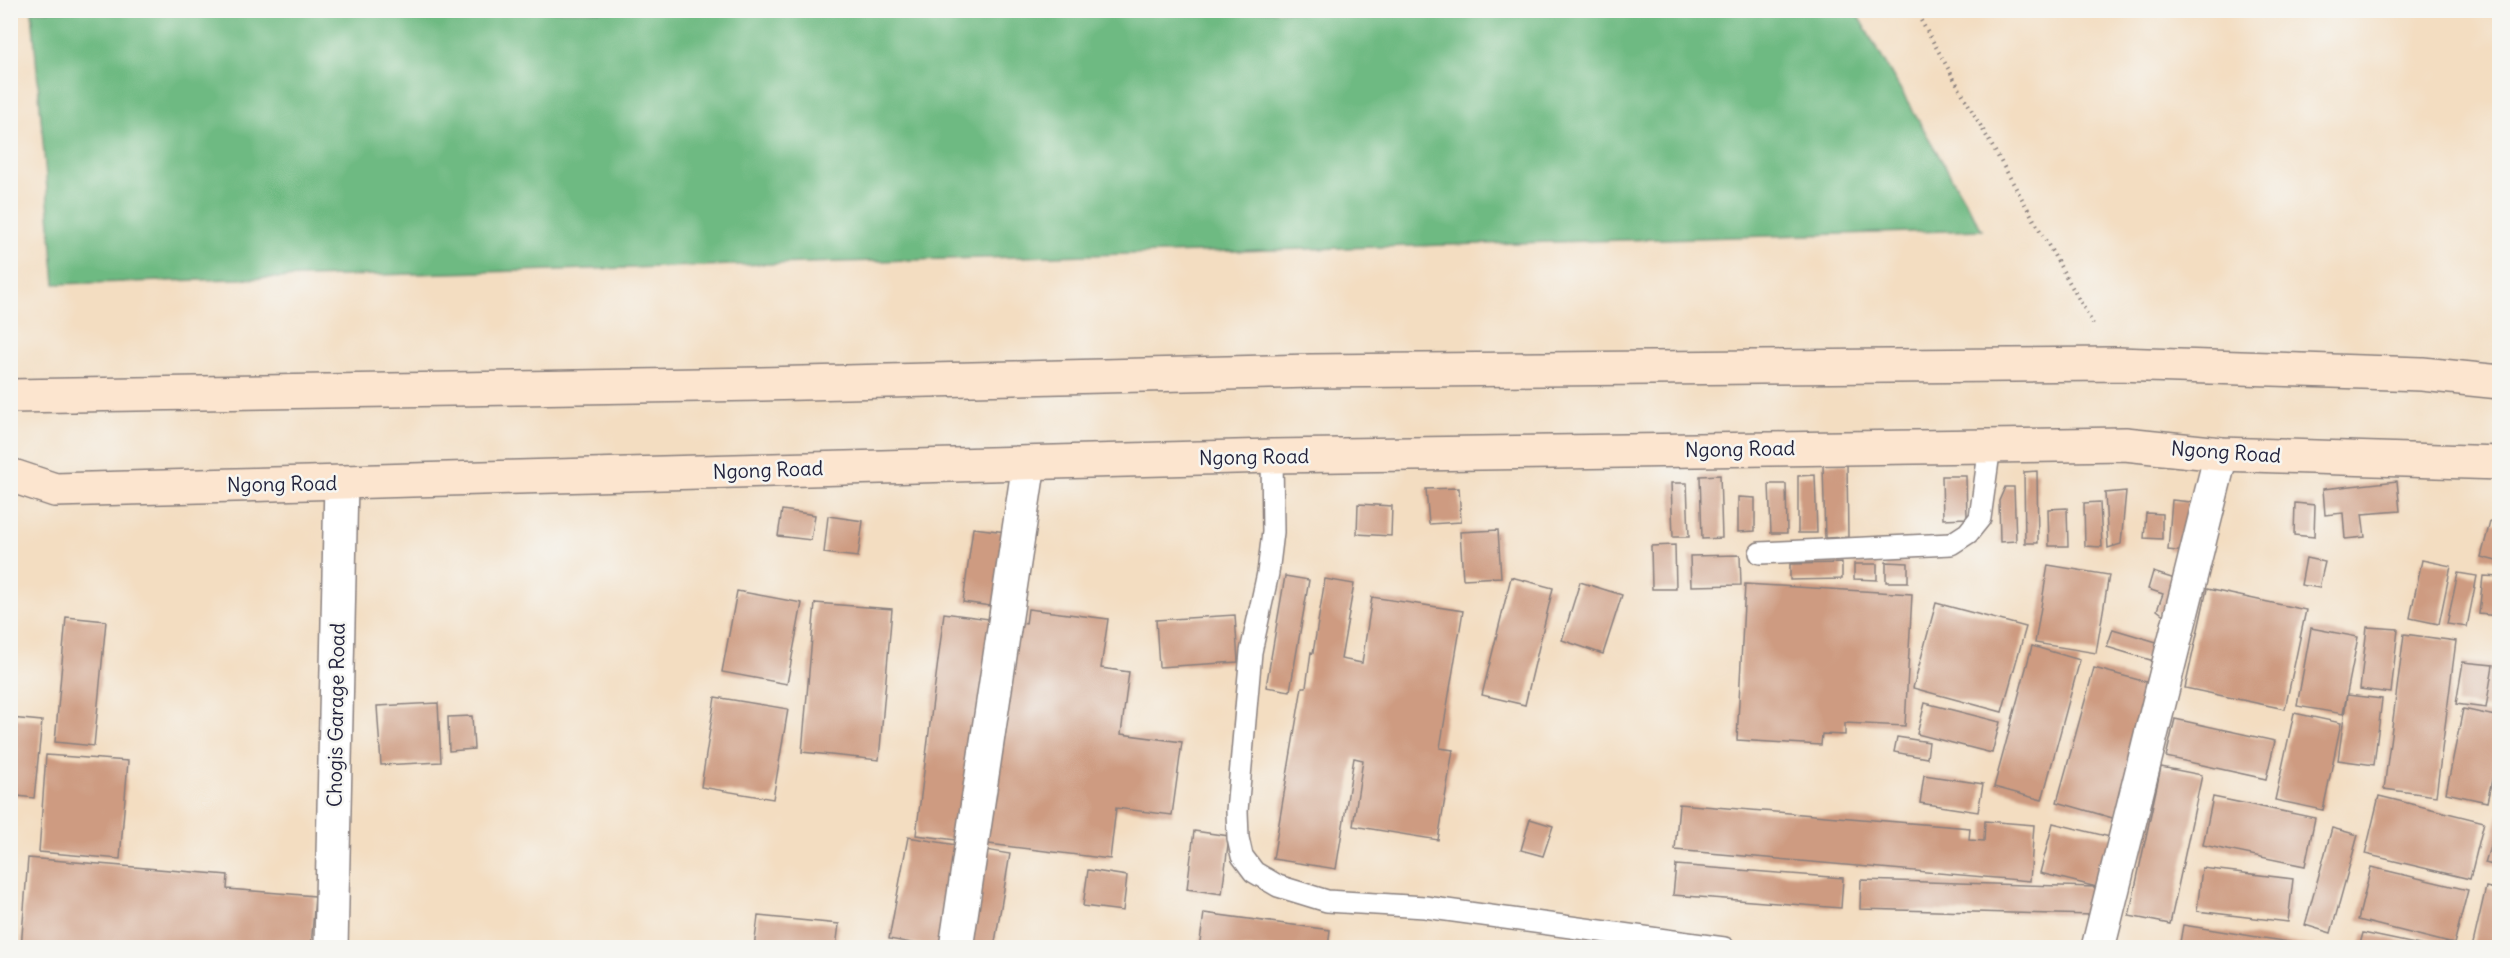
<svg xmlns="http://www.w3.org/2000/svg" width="2510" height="958" font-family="Delius,sans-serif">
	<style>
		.forest { fill: #6eba82; stroke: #486e5e; stroke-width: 1.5 }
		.building { fill: #ce9b81 }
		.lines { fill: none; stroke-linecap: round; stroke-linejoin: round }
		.service-casing { stroke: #8a807e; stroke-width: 24 }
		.minor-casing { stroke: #8a807e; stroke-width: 36 }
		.secondary-casing { stroke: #8a807e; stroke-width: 36 }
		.path { stroke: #8a807e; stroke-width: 4; stroke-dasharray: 1.5 4.5; stroke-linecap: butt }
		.service { stroke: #fff; stroke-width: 21 }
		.minor { stroke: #fff; stroke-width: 33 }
		.secondary { stroke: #fce5cf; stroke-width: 33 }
		.labels { text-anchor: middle; stroke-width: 5; stroke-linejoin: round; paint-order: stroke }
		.street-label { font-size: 20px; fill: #22223b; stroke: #f6f6f2 }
	</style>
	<rect width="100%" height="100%" fill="#f6f6f2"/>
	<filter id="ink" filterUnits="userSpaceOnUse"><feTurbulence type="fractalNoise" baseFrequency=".0167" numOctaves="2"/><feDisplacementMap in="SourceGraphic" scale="12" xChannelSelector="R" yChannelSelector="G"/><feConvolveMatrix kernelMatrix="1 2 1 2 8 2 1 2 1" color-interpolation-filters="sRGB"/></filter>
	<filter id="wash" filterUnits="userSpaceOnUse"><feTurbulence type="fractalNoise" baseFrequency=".008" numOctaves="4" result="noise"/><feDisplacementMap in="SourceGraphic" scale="24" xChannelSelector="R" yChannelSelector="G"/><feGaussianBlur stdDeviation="1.35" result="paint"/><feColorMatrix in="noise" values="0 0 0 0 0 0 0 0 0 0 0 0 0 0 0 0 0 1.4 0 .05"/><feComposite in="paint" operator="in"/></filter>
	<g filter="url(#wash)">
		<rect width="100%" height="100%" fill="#f3ddc1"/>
		<path class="forest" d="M 32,11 L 1855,11 L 1982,230 L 55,284 Z"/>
		<g id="blocks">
			<path class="building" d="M 1823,464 L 1847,464 L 1848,537 L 1825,538 Z
				M 2037,471 L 2038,543 L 2025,543 L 2024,472 Z
				M 1720,475 L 1722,538 L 1702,539 L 1700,476 Z
				M 1815,475 L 1817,533 L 1798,533 L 1798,476 Z
				M 1942,476 L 1966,476 L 1967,518 L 1943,519 Z
				M 2397,481 L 2400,511 L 2362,514 L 2365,537 L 2345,539 L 2343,513 L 2325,515 L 2323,489 Z
				M 1671,483 L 1687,483 L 1689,537 L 1673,537 Z
				M 1769,484 L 1786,484 L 1787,533 L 1771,533 Z
				M 2005,487 L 2014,487 L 2016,541 L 2000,542 L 1999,501 Z
				M 1459,488 L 1461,522 L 1429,524 L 1426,489 Z
				M 2126,491 L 2121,544 L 2108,548 L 2105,493 Z
				M 1738,497 L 1755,498 L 1755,531 L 1738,532 Z
				M 2172,500 L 2200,503 L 2195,553 L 2168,550 Z
				M 2100,502 L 2102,547 L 2085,546 L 2084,503 Z
				M 2295,503 L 2315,505 L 2314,537 L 2294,535 Z
				M 1358,504 L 1392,506 L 1391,536 L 1357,534 Z
				M 2067,508 L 2068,546 L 2049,546 L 2048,509 Z
				M 782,510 L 815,515 L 811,540 L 778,536 Z
				M 2146,513 L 2162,514 L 2162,539 L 2144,538 Z
				M 828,516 L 863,521 L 858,557 L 824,553 Z
				M 2490,522 L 2500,524 L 2500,562 L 2481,557 Z
				M 973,528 L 1014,533 L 1004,608 L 963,602 Z
				M 1498,530 L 1501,577 L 1463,579 L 1460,532 Z
				M 1675,545 L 1676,589 L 1652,589 L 1651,546 Z
				M 1740,555 L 1741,585 L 1691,586 L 1690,556 Z
				M 2306,558 L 2325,562 L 2319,588 L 2301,585 Z
				M 2422,560 L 2451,566 L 2439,624 L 2410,618 Z
				M 1886,562 L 1908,563 L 1908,582 L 1886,582 Z
				M 1842,563 L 1842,579 L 1790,580 L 1790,564 Z
				M 1854,564 L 1877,564 L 1877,580 L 1854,579 Z
				M 2048,565 L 2109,575 L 2096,653 L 2035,643 Z
				M 2153,572 L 2181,581 L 2169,619 L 2157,610 L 2163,594 L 2148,589 Z
				M 2458,573 L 2477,576 L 2467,627 L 2447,624 Z
				M 1285,576 L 1309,580 L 1290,691 L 1266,687 Z
				M 2483,576 L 2500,577 L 2498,616 L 2479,614 Z
				M 1511,577 L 1553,588 L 1525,705 L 1482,695 Z
				M 1325,579 L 1354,584 L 1341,659 L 1362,663 L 1372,597 L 1463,611 L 1440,748 L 1453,750 L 1438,840 L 1353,826 L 1363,760 L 1354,758 L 1336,869 L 1273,859 L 1302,687 L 1306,687 L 1311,652 L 1313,653 Z
				M 1580,582 L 1622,595 L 1603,654 L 1562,640 Z
				M 1745,584 L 1912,594 L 1905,726 L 1845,723 L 1845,735 L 1822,734 L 1821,745 L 1737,740 Z
				M 2207,589 L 2306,610 L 2285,709 L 2185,688 Z
				M 737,591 L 802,603 L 787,684 L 722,672 Z
				M 815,603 L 892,609 L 879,760 L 802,752 Z
				M 1936,603 L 2026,627 L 2002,712 L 1913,688 Z
				M 1028,609 L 1108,619 L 1101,668 L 1129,672 L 1121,734 L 1182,742 L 1172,815 L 1116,808 L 1110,859 L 916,835 L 944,613 L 1026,624 Z
				M 1235,615 L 1238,662 L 1159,667 L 1156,620 Z
				M 66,617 L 106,621 L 94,746 L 55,742 Z
				M 2367,627 L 2398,629 L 2391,693 L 2360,689 Z
				M 2311,628 L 2358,637 L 2343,714 L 2297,706 Z
				M 2113,629 L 2160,643 L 2154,661 L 2107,647 Z
				M 2404,634 L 2456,641 L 2436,796 L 2384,789 Z
				M 2032,646 L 2080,660 L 2042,800 L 1994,787 Z
				M 2463,662 L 2493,665 L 2486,708 L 2456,704 Z
				M 2094,668 L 2154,684 L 2116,819 L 2057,802 Z
				M 2347,695 L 2382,699 L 2374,765 L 2338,760 Z
				M 715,697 L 788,709 L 773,799 L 701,787 Z
				M 438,703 L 441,762 L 381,765 L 377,706 Z
				M 1925,703 L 2000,722 L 1992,753 L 1917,734 Z
				M 2463,709 L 2500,717 L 2500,744 L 2487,802 L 2446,793 Z
				M 2294,713 L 2341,723 L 2323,810 L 2275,800 Z
				M 472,716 L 474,749 L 449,751 L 448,717 Z
				M 10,718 L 42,721 L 34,798 L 10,795 Z
				M 2175,719 L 2275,741 L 2266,779 L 2166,757 Z
				M 1897,737 L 1929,742 L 1927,758 L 1894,752 Z
				M 46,755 L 128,761 L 120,859 L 39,852 Z
				M 2161,767 L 2202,775 L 2170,924 L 2129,916 Z
				M 1924,775 L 1983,784 L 1978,812 L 1920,803 Z
				M 2379,796 L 2484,822 L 2470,879 L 2365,854 Z
				M 2213,797 L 2315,818 L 2305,866 L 2203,845 Z
				M 1679,804 L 1970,828 L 1969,840 L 1984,841 L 1985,821 L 2034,825 L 2030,881 L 1675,850 Z
				M 2500,813 L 2500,867 L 2485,863 Z
				M 1530,819 L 1553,826 L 1543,856 L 1521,850 Z
				M 2053,823 L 2114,838 L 2101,888 L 2040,873 Z
				M 2332,828 L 2358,835 L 2331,933 L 2305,925 Z
				M 1194,831 L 1229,836 L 1222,894 L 1187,889 Z
				M 908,837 L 1010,854 L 994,948 L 939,948 L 889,939 Z
				M 28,858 L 228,875 L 227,889 L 315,896 L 311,948 L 21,948 Z
				M 1676,865 L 1843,878 L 1841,908 L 1673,895 Z
				M 2371,867 L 2468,890 L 2454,944 L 2358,920 Z
				M 2202,868 L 2293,879 L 2288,922 L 2197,911 Z
				M 1088,870 L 1127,876 L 1123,911 L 1083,906 Z
				M 1861,880 L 2095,887 L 2094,915 L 1860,909 Z
				M 2486,887 L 2500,890 L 2500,948 L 2472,948 Z
				M 1204,913 L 1330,930 L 1328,948 L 1199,948 Z
				M 758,916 L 839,924 L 836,948 L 754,948 Z
				M 2183,925 L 2314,946 L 2313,948 L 2179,948 Z
				M 2363,933 L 2420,945 L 2419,948 L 2359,948 Z"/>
		</g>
	</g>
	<g filter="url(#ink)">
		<use href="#blocks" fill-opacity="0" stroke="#8a807e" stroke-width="1.5"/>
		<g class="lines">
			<defs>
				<path id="service" d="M 1272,456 L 1273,532 L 1268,573 L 1251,652 L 1237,811 L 1238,838 L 1242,856 L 1254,872 L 1278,886 L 1327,901 L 1425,907 L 1724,948
					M 1760,553 L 1951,544 L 1968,533 L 1980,518 L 1990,446"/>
				<path id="minor" d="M 331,948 L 341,483
					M 956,948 L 1029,463
					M 2098,948 L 2221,454"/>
				<path id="secondary" d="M 10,396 L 761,384 L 1311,371 L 2116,364 L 2422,374 L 2500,382
					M 10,475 L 55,490 L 1272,456 L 2125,444 L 2221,454 L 2500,463"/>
			</defs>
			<use href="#service" class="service-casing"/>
			<use href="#minor" class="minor-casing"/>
			<use href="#secondary" class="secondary-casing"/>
			<path class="path" d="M 1915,10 L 2093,324"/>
			<use href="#service" class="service"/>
			<use href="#minor" class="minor"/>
			<use href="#secondary" class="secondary"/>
		</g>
	</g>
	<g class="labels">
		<g class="street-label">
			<text transform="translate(1740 449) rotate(-1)" y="7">Ngong Road</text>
			<text transform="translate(2226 452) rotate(4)" y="7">Ngong Road</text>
			<text transform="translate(1254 457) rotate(-1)" y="7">Ngong Road</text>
			<text transform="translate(768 470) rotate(-2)" y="7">Ngong Road</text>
			<text transform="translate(282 484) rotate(-1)" y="7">Ngong Road</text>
			<text transform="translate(336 715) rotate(-89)" y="7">Chogis Garage Road</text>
		</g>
	</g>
	<rect width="2510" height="958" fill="none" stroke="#f6f6f2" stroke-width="36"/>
</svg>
